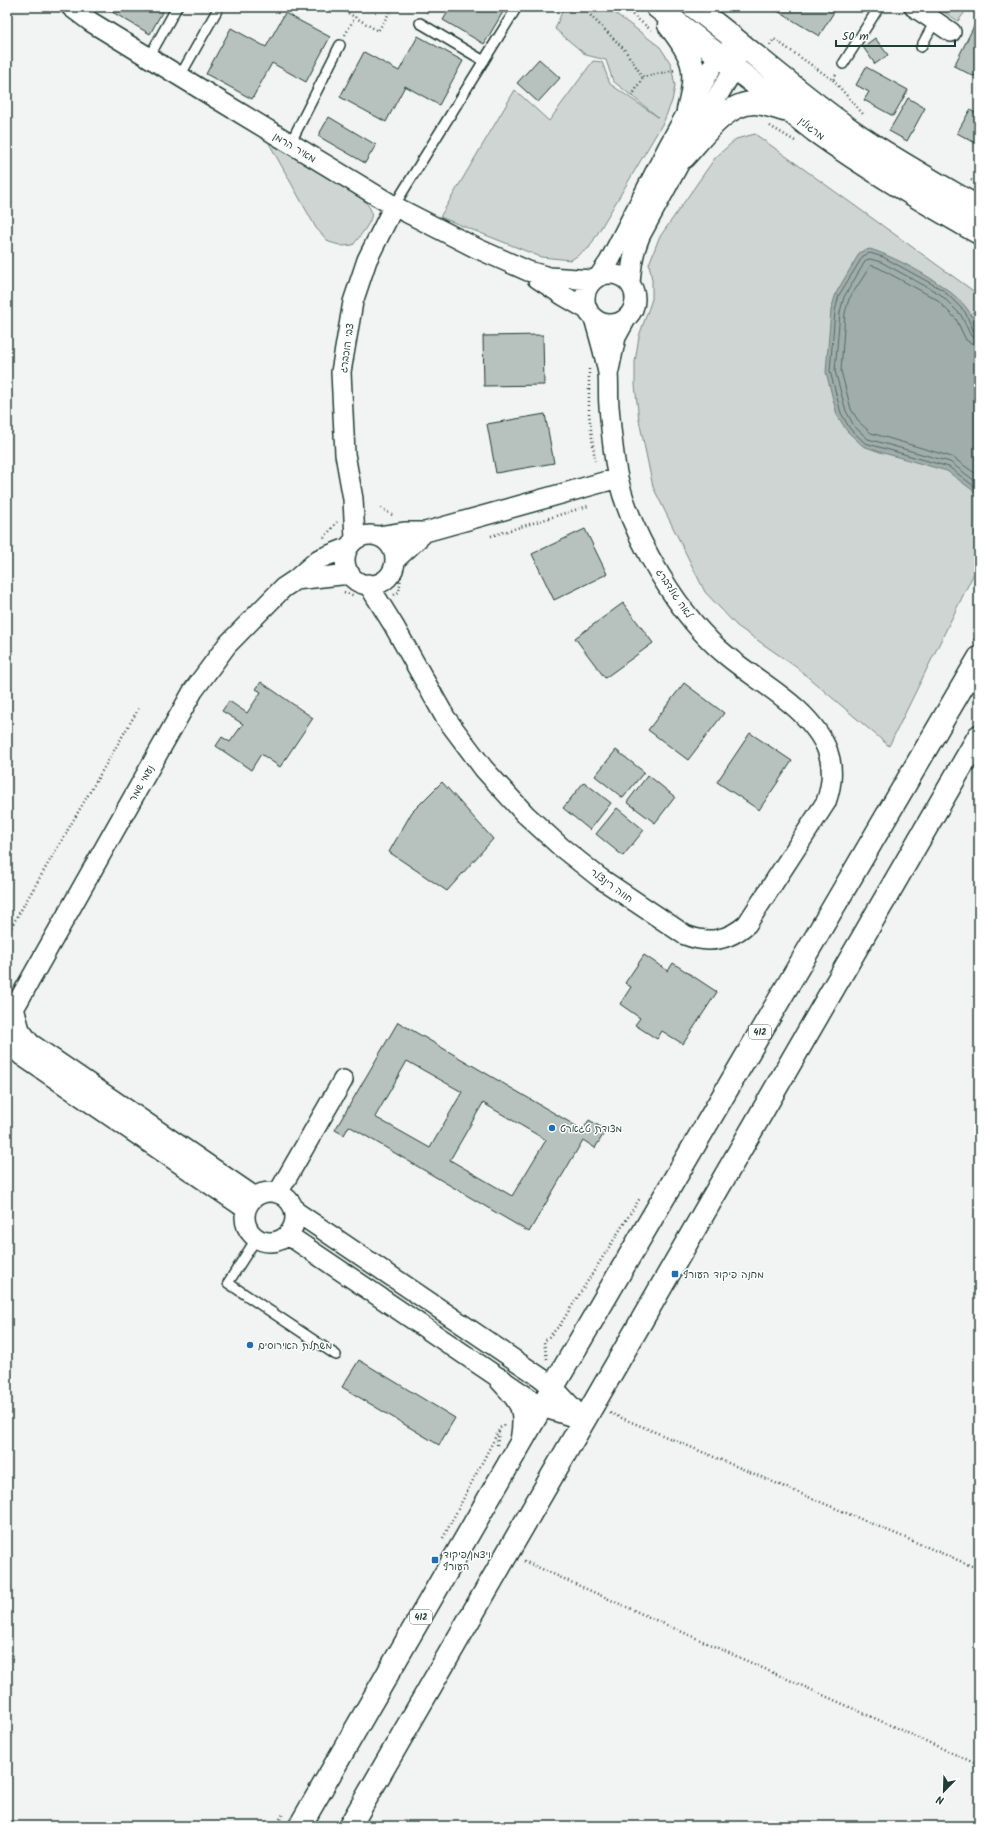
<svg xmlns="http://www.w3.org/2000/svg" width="986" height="1833" font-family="Kalam,'Playpen Sans Hebrew',sans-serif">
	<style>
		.green { fill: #ced5d3; stroke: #768984 }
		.water { fill: #a1adaa; stroke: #6d807b }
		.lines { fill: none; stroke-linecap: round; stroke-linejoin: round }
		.shore { stroke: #536a63; stroke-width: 1 }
		.building { fill: #b7c1bd; stroke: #1f3d34; fill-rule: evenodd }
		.lane-casing { stroke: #1f3d34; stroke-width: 12 }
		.street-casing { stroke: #1f3d34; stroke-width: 22 }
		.secondary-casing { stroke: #1f3d34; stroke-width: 25 }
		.primary-casing { stroke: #1f3d34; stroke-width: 25 }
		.path { stroke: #1f3d34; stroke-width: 2.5; stroke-dasharray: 1 3; stroke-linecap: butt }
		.lane { stroke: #fff; stroke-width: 9 }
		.street { stroke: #fff; stroke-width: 19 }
		.secondary { stroke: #fff; stroke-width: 22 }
		.primary { stroke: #fff; stroke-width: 22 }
		.poi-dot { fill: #1f6fb2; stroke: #fff; stroke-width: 1.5 }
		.labels { text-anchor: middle; stroke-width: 3; stroke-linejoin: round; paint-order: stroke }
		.shield { fill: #fff; stroke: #627771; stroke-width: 1 }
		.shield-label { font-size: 9px; font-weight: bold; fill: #1f3d34 }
		.street-label { font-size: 10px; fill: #1f3d34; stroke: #fff }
		.poi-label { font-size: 10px; fill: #1f3d34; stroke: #fff; text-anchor: start }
	</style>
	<rect width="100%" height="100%" fill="#f2f3f3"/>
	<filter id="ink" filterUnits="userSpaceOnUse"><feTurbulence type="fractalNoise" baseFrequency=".025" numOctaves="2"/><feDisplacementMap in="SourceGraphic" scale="8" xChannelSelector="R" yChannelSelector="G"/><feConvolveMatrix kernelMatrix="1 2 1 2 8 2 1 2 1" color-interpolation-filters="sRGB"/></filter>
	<g filter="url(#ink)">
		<path class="green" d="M 564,7 L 607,7 L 660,47 L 671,64 L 675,86 L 672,101 L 664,121 L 589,248 L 571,260 L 541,257 L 440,217 L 515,90 L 549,121 L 593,61 L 602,62 L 610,84 L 658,117 L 613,81 L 606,60 L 586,55 L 555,29 Z
			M 936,7 L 969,7 L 958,21 Z
			M 755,134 L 979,295 L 979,563 L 889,746 L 796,667 L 737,626 L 705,592 L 653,487 L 639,420 L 635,385 L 635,362 L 639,336 L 652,299 L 652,280 L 649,264 L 659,238 L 715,158 L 736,139 Z
			M 265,136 L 358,194 C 371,208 377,212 365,229 C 361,235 357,240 353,245 L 343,246 L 329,242 L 316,228 Z"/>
		<path class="water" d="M 870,249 C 896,257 953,287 968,310 C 973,316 975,325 978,332 L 979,495 L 947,471 L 880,452 L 863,446 L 847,431 L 837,415 L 826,372 L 831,310 L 836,293 L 860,252 Z"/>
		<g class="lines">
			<path class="shore" d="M 979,334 L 974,332 L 965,312 L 943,290 L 883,257 L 870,253 L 863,256 L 839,295 L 835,311 L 830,371 L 841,413 L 850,429 L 865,443 L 949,467 L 979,490
				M 979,339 L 971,336 L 961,315 L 940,294 L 881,262 L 870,259 L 866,260 L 844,297 L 840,312 L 835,371 L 846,411 L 854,426 L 868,439 L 950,462 L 979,484
				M 979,345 L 971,343 L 966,340 L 956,319 L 936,299 L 879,268 L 871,265 L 849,299 L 845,313 L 841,371 L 851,409 L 859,422 L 871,433 L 952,457 L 979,476"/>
		</g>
		<path class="building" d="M 108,7 L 165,7 L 150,34 L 107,9 Z
			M 451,7 L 506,7 L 484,44 L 443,20 Z
			M 775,7 L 837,7 L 819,36 L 774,9 Z
			M 285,13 L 330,37 L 306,82 L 272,63 L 252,99 L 206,74 L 231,28 L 266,47 Z
			M 977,20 L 979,21 L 979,75 L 973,76 L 954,66 Z
			M 418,36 L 463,61 L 439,105 L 405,86 L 386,122 L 340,97 L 364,52 L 399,71 Z
			M 875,38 L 888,55 L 875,64 L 863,47 Z
			M 539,59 L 560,78 L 538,102 L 517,83 Z
			M 866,67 L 908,90 L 893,116 L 864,100 L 869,92 L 856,85 Z
			M 908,98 L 925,108 L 907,141 L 889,131 Z
			M 970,110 L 979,115 L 979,145 L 957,133 Z
			M 329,117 L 376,145 L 365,163 L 318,136 Z
			M 543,335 L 544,385 L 484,386 L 483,336 Z
			M 545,414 L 554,463 L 496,473 L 487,424 Z
			M 585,529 L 607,574 L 554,600 L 532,554 Z
			M 623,603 L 653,643 L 605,678 L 575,638 Z
			M 261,682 L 313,718 L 280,767 L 261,754 L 251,770 L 216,746 L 222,737 L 230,742 L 243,724 L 222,711 L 229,701 L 247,713 L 261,692 L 256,689 Z
			M 684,683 L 724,713 L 688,760 L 648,730 Z
			M 750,733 L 792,761 L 759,810 L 717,782 Z
			M 616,750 L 644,772 L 623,798 L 595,776 Z
			M 648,775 L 675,797 L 655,823 L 627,802 Z
			M 442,782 L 493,839 L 447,891 L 389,852 L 412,812 Z
			M 584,782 L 611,803 L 590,830 L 563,808 Z
			M 617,808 L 644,830 L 623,856 L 596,834 Z
			M 644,955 L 668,971 L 673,963 L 717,992 L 683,1044 L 662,1031 L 657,1039 L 635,1025 L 640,1018 L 620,1004 L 631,987 L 625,983 Z
			M 398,1022 L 583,1130 L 589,1120 L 606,1130 L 595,1148 L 583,1140 L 529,1232 L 349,1126 L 344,1135 L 335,1130 ZM 407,1061 L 462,1092 L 430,1148 L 375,1117 ZM 483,1103 L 546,1140 L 512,1196 L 450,1160 Z
			M 359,1360 L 455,1418 L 439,1445 L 342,1387 Z"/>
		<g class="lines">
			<defs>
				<path id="lane" d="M 420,23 L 484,61
					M 921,47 L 935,21
					M 149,57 L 177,7
					M 843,64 L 879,7
					M 180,76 L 219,7
					M 290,144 L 340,45
					M 394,206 L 517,7
					M 256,1239 L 228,1283 L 336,1355"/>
				<path id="street" d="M 71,7 L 91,22 L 212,96 L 394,206 L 476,248 L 528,271 L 549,277 L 592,280
					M 914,7 L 951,32
					M585 299a25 25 0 1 1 50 0a25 25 0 1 1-50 0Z
					M 600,275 L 609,262 L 668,147 L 713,65 L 719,55 L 741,45
					M 537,278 L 564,296 L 588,310
					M 630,284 C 631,267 633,252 640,236 L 698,129 L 729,77 L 738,54
					M 609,370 L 616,337 L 627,317
					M345 560a25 25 0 1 1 50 0a25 25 0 1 1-50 0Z
					M 379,536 L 406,532 L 425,532 L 618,478
					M 355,539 L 353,499 L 345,454 L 341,372 L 353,302 L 367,260 L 394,206
					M 395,560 L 425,532
					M 295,580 L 350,574
					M 368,584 L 394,626 L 445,717 L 484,769 L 525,814 L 561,847 L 600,878 L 685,935 C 708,944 728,941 747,924 L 826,802 C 840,763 826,736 797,709 C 775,689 750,675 727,656 C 680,618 632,537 618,478 C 613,455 611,430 609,406 C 608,396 609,384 608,373 C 605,355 599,336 594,318
					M 14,1008 L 20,1030 L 30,1043 L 255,1197
					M 7,1025 L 11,1014 L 193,691 L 227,645 L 283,588 L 295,580 L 319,559 L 347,548
					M 7,1029 L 12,1046 L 22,1056 L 246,1209
					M245 1217a25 25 0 1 1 50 0a25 25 0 1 1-50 0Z
					M 278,1193 L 343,1080
					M 295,1211 L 540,1377 L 553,1387 L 585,1421
					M 288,1235 L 542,1407 L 583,1420"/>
				<path id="secondary" d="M 657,7 L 815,131 C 868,169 923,201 979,233
					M 694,7 C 747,47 797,92 852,131 C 892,159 936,183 979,208
					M 669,25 C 694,57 699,70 688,110
					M 684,157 C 702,138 725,103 754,103 C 764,103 774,107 784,110"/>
				<path id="primary" d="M 501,1380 C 521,1402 527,1407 522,1438
					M 300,1826 L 553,1387 L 979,658
					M 350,1826 L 979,736"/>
			</defs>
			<use href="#lane" class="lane-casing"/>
			<use href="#street" class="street-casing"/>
			<use href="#secondary" class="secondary-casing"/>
			<use href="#primary" class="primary-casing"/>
			<path class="path" d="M 338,7 L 378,31 L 393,7
				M 582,7 L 624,49 L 643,77 L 675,70
				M 623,7 L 651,30
				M 427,13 L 430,7
				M 345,35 L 355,17
				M 770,45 L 774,39 L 833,80 L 837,73
				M 833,80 L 863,114
				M 632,96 L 643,77
				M 770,126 L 795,141
				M 971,180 L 979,184
				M 589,369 L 589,414 L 595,461
				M 381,508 L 394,516
				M 491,536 L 588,506
				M 324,538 L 337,522
				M 344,592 L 355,596
				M 394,595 L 399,592 L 401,576
				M 974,640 L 979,632
				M 7,934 L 140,706
				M 547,1359 L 544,1342 L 560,1325 L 640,1198
				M 610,1413 L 979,1569
				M 497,1445 L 499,1432
				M 443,1538 L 500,1428 L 505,1425
				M 524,1561 L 979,1765
				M 276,1826 L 283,1814"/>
			<use href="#lane" class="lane"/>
			<use href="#street" class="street"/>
			<use href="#secondary" class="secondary"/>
			<use href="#primary" class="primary"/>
		</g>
	</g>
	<g class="poi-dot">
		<circle cx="552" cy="1128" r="4"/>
		<rect x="671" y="1270" width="8" height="8" rx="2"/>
		<circle cx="250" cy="1345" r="4"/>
		<rect x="431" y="1556" width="8" height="8" rx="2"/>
	</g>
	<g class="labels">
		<g class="shield">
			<rect x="749" y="1025" width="22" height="14" rx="3"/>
			<rect x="410" y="1610" width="22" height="14" rx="3"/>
		</g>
		<g class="shield-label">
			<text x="760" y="1035">412</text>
			<text x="421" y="1620">412</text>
		</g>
		<g class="street-label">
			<text transform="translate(812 128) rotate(38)" y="4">מרגולין</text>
			<text transform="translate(295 147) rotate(31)" y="4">מאיר הרמן</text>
			<text transform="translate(346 348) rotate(-82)" y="4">צבי הוכברג</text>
			<text transform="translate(675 593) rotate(56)" y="4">לאה גולדברג</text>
			<text transform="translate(141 783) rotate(-61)" y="4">נעמי שמר</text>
			<text transform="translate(612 885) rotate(36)" y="4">חווה רינצלר</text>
		</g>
		<g class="poi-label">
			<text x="560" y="1132">מצודת טגארט</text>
			<text x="683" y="1278">מחנה פיקוד העורף</text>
			<text x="258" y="1349">משתלת האירוסים</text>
			<text x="443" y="1558">ויצמן/פיקוד<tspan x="443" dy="12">העורף</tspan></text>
		</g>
	</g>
	<rect width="986" height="1833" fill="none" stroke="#fff" stroke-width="24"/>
	<rect x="12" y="12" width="962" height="1809" fill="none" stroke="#1f3d34" stroke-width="1.5" filter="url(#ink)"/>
	<g transform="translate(944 1791) rotate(203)" stroke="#ffffff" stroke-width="3" paint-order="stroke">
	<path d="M0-3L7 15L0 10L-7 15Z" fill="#1f3d34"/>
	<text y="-6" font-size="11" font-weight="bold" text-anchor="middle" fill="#1f3d34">N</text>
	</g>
	<path d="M836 40v6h119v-6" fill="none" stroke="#1f3d34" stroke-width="2"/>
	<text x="842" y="40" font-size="12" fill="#1f3d34" stroke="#ffffff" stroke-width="3" paint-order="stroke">50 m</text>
</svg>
